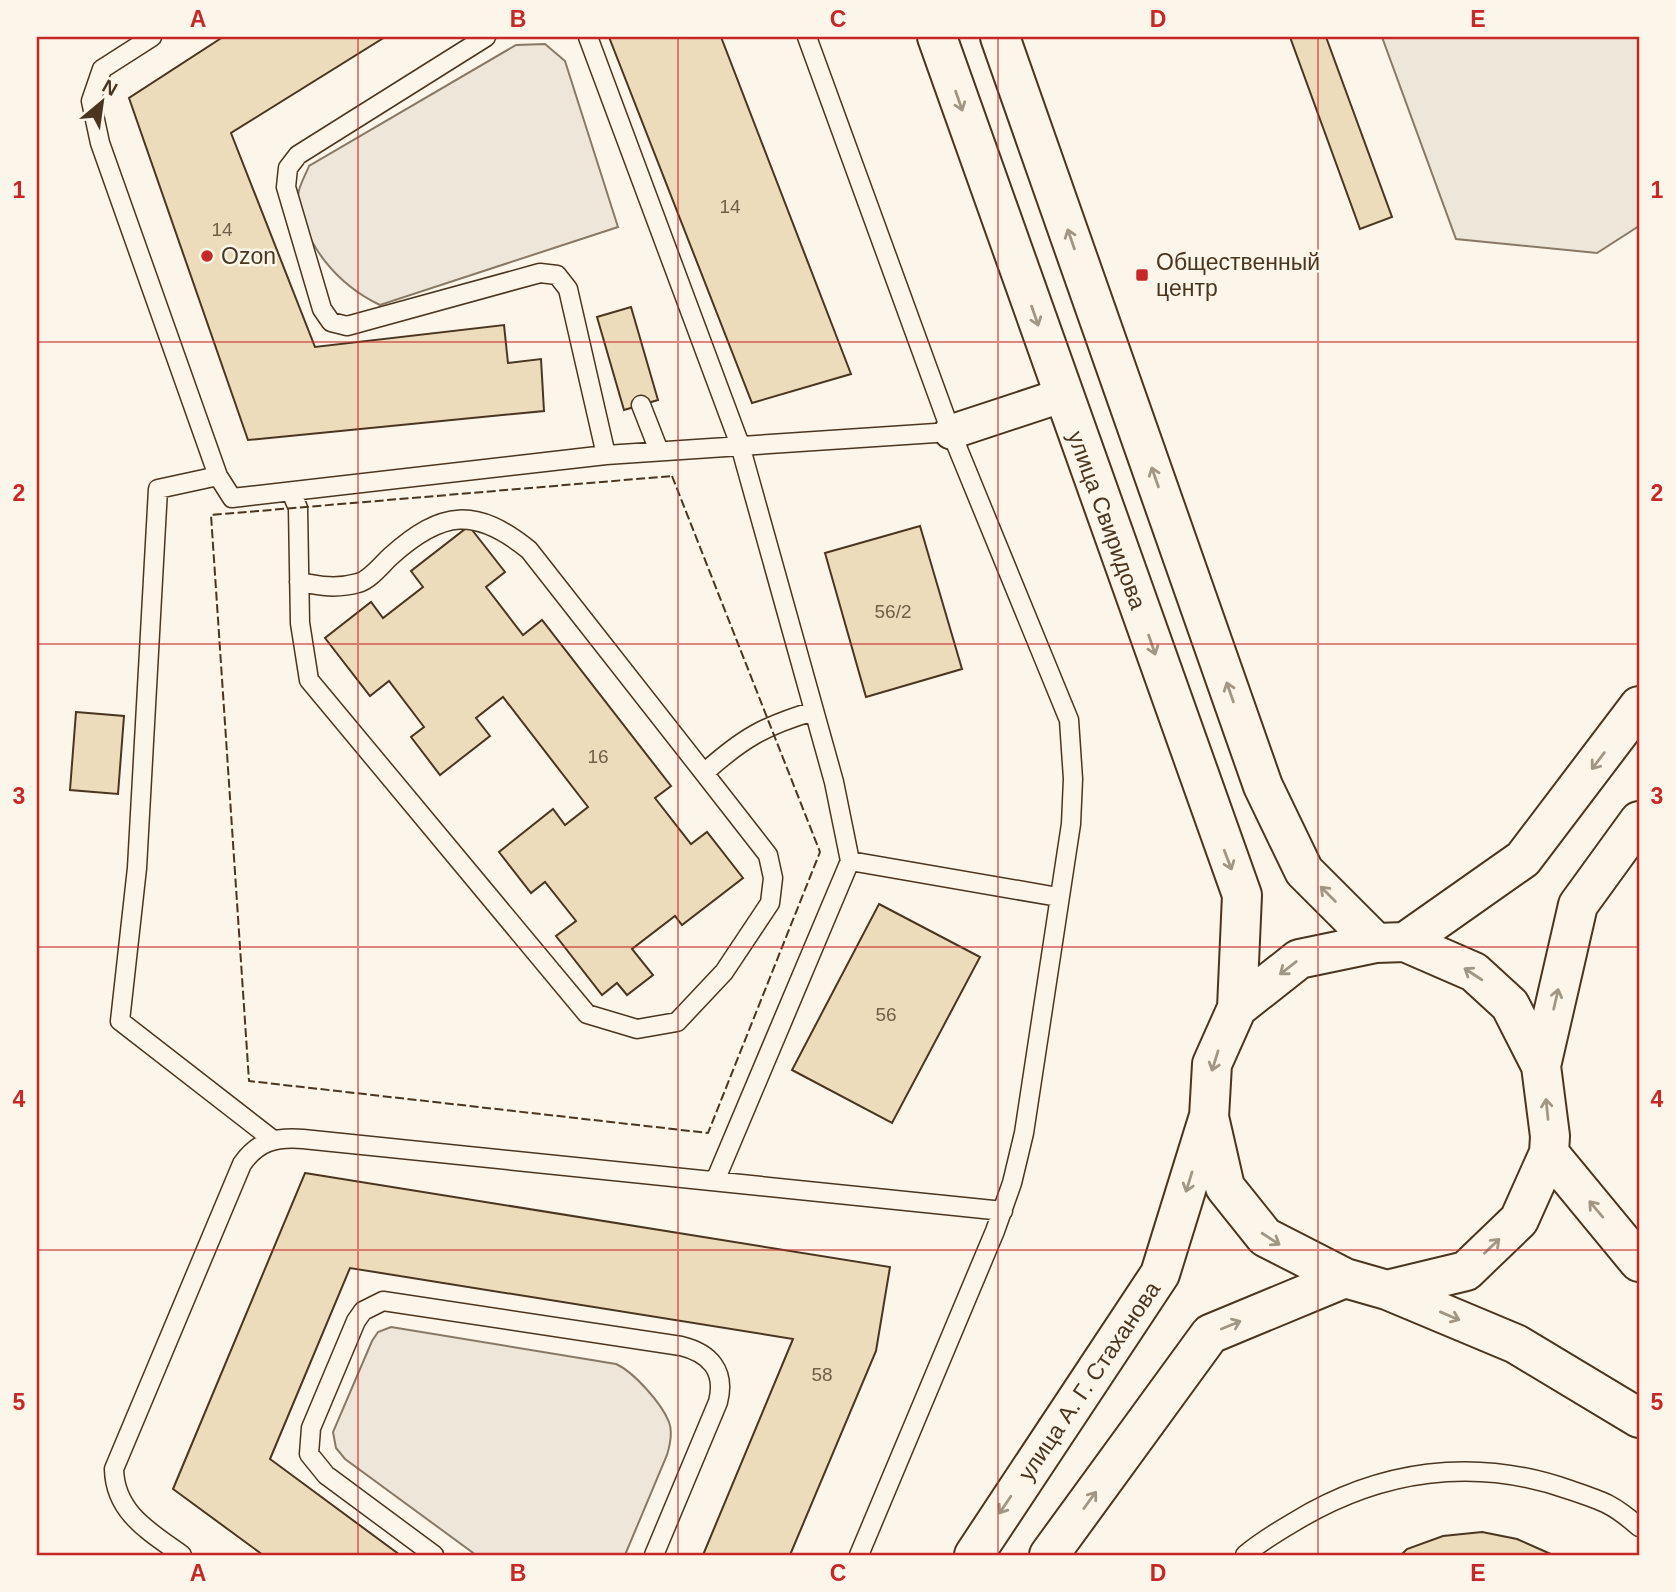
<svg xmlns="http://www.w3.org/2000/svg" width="1676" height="1592" font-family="Helvetica,sans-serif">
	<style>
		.green { fill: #ede6d9; stroke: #887966; stroke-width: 2 }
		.parking { fill: #ede7d9; stroke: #887966; stroke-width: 2 }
		.building { fill: #ecdcbc; stroke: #4a3520; stroke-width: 2 }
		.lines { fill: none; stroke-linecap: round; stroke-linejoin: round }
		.lane-casing { stroke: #4a3520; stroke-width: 21 }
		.street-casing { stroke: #4a3520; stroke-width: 37 }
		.secondary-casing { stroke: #4a3520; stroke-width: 42 }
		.lane { stroke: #fbf6e9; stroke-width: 18 }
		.street { stroke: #fbf6e9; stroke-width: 33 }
		.secondary { stroke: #fbf6e9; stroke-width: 38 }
		.fence { stroke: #4a3520; stroke-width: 2; stroke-dasharray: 9 3.5; stroke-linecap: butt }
		.oneway { stroke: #a29684 }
		.grid { fill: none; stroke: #c62828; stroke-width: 2; stroke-opacity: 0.55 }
		.poi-dot { fill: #c62828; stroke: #fbf6e9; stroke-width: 2.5 }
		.labels { text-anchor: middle; stroke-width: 5; stroke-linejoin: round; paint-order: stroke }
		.number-label { font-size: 19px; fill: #725f47 }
		.poi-label { font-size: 23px; fill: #4a3520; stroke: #fbf6e9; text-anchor: start }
		.street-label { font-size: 23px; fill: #4a3520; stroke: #fbf6e9 }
		.neatline { fill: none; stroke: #c62828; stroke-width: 2.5 }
		.grid-label { font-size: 23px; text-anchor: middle; font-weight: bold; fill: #c62828 }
	</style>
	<rect width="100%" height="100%" fill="#fbf6e9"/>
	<path class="green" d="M 545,44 L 565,61 L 618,227 L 380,305 C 338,285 303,245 298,196 C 298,187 306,174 309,166 L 516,45 Z
		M 391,1327 L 616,1364 C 634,1372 662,1404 669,1422 C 673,1432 670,1445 667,1455 L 625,1555 L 476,1555 L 345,1459 L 336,1448 L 333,1432 L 372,1341 L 378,1332 Z"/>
	<path class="parking" d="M 1382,37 L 1639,37 L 1639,226 L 1597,253 L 1456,239 Z"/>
	<path class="building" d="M 223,37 L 385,37 L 231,133 L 315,347 L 504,325 L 508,363 L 541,359 L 544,411 L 248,440 L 129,98 Z
		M 609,37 L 721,37 L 851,374 L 752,403 Z
		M 1290,37 L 1326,37 L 1392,217 L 1360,229 Z
		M 631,307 L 658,400 L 624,410 L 597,317 Z
		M 469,526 L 505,572 L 486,587 L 523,635 L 542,620 L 671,786 L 655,798 L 691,844 L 707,832 L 743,878 L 682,925 L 675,916 L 632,949 L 653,975 L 627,995 L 617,983 L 602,995 L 556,936 L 576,921 L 545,882 L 531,893 L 499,852 L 553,809 L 565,825 L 588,807 L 503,697 L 476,718 L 490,736 L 440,775 L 411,737 L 424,727 L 389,681 L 370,696 L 325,638 L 371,602 L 383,618 L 423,587 L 411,571 Z
		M 920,526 L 962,669 L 866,697 L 825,553 Z
		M 76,712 L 124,716 L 118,794 L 70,790 Z
		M 879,904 L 980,957 L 892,1123 L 792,1070 Z
		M 305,1173 L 890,1267 L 876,1351 L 790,1555 L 703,1555 L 793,1339 L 350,1268 L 270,1459 L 400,1555 L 263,1555 L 173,1489 Z
		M 1482,1532 L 1517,1539 L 1553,1555 L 1401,1555 L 1407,1549 L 1443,1536 Z"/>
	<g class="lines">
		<defs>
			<path id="lane" d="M 152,37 L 102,69 L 91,101 L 100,143 L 218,476
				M 486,37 L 298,155 L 288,168 L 286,187 L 322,309 L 331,322 L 347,326 L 540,273 L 557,275 L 568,289 L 606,455
				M 588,37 L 740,445 L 834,782 L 850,861 L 1058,897
				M 807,37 L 951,432 L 1069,720 L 1073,779 L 1071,824 L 1024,1133 L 1012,1183 L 995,1231 L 859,1555
				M 641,405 L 659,451
				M 291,492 L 298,508 L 300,623 L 309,680 L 587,1014 L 637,1029 L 677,1022 L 724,972 L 770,903 L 773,878 L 768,855 L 704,773 C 743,738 764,726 814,711
				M 299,582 C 320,586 337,589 358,583 C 370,580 382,564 391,556 C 442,510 476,507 529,550 L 704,773
				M 272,1139 L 120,1021 L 137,868 L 158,489 L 218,476 L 232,498 L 606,455 L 951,432
				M 715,1181 L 850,861
				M 182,1555 C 150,1532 115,1513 114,1469 L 242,1164 C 258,1141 276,1137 303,1139 L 1003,1211
				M 434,1555 L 326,1475 L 309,1454 L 311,1428 L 356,1321 L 363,1311 L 383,1301 L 681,1346 C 710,1353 726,1371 718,1402 L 654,1555
				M 1245,1555 C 1260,1542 1277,1532 1294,1522 C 1379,1470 1474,1456 1570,1490 C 1603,1501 1613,1504 1639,1527"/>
			<path id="street" d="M 951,432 L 1063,395"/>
			<path id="secondary" d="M 937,37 L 1242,895 L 1237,1008
				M 1000,37 L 1263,786 L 1304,871 L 1376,943
				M 1405,942 L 1523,859 L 1639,706
				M 1541,1066 L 1578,905 L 1639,821
				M 1549,1153 L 1639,1262
				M 1387,1290 L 1466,1271 L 1519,1220 L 1549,1153 L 1550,1136 L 1541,1066 L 1510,1005 L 1474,972 L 1405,942 L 1376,943 L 1299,959 L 1237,1008 L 1212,1064 L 1209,1117 L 1225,1187 L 1265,1237 L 1345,1278 L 1387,1290 L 1516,1344 L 1639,1418
				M 974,1555 L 1160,1274 L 1208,1119
				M 1049,1555 L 1210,1334 L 1345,1278"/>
		</defs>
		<use href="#lane" class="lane-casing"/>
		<use href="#street" class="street-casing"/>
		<use href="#secondary" class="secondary-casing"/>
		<use href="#lane" class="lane"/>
		<use href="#street" class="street"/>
		<use href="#secondary" class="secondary"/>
		<path class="fence" d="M 672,476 L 820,852 L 708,1133 L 249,1081 L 211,515 Z"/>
	</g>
	<defs><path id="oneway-shaft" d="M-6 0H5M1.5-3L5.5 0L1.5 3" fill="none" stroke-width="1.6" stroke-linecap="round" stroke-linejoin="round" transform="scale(1.75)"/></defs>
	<g class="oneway">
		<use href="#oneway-shaft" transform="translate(959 101) rotate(71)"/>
		<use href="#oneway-shaft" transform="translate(1071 239) rotate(-109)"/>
		<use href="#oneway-shaft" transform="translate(1035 316) rotate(71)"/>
		<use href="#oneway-shaft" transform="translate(1155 477) rotate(-109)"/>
		<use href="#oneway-shaft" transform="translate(1152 645) rotate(71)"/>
		<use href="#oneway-shaft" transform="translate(1230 692) rotate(-109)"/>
		<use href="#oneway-shaft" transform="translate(1598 761) rotate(127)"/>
		<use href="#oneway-shaft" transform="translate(1228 860) rotate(69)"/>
		<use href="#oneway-shaft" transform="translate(1328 894) rotate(-135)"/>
		<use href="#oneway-shaft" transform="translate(1288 968) rotate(142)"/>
		<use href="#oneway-shaft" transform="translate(1473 974) rotate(-147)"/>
		<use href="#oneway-shaft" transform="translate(1556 999) rotate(-77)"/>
		<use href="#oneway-shaft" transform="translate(1215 1061) rotate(107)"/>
		<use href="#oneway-shaft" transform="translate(1547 1109) rotate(-96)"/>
		<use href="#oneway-shaft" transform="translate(1189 1182) rotate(107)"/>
		<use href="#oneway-shaft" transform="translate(1596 1209) rotate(-130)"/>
		<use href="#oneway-shaft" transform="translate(1271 1239) rotate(33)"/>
		<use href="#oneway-shaft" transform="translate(1492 1246) rotate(-44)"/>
		<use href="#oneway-shaft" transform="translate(1450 1316) rotate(23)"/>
		<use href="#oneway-shaft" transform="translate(1231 1325) rotate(-22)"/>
		<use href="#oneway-shaft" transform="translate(1090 1500) rotate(-54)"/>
		<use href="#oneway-shaft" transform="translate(1005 1505) rotate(124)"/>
	</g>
	<path class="grid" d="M 358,37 L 358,1555M 678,37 L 678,1555M 998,37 L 998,1555M 1318,37 L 1318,1555M 37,342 L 1639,342M 37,644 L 1639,644M 37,947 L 1639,947M 37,1250 L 1639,1250"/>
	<g class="poi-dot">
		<circle cx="207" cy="256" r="7"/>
		<rect x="1135" y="268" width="14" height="14" rx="3.5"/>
	</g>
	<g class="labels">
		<g class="number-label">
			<text x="730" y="213">14</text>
			<text x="222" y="236">14</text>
			<text x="893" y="618">56/2</text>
			<text x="598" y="763">16</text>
			<text x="886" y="1021">56</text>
			<text x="822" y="1381">58</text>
		</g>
		<g class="poi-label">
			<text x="221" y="264">Ozon</text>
			<text x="1156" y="270">Общественный<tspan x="1156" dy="26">центр</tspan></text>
		</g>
		<g class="street-label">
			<text transform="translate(1107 520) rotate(70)" y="8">улица Свиридова</text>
			<text transform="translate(1089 1381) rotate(-56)" y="8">улица А. Г. Стаханова</text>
		</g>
	</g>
	<rect width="1676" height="1592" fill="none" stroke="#fbf6e9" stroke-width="77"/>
	<g transform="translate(102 102) rotate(29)" stroke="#fbf6e9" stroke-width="5" paint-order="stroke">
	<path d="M0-5L12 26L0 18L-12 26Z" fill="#4a3520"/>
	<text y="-10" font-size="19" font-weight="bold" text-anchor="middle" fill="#4a3520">N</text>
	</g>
	<rect x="38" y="38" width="1600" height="1516" class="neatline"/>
	<g class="grid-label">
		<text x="198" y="27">A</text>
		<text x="518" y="27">B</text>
		<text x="838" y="27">C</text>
		<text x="1158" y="27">D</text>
		<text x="1478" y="27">E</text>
		<text x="19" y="198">1</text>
		<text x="1657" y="198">1</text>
		<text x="19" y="501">2</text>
		<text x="1657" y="501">2</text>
		<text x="19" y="804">3</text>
		<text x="1657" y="804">3</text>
		<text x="19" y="1107">4</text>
		<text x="1657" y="1107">4</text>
		<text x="19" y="1410">5</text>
		<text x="1657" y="1410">5</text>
		<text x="198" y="1581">A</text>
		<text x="518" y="1581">B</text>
		<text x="838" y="1581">C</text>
		<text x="1158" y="1581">D</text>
		<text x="1478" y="1581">E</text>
	</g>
</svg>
